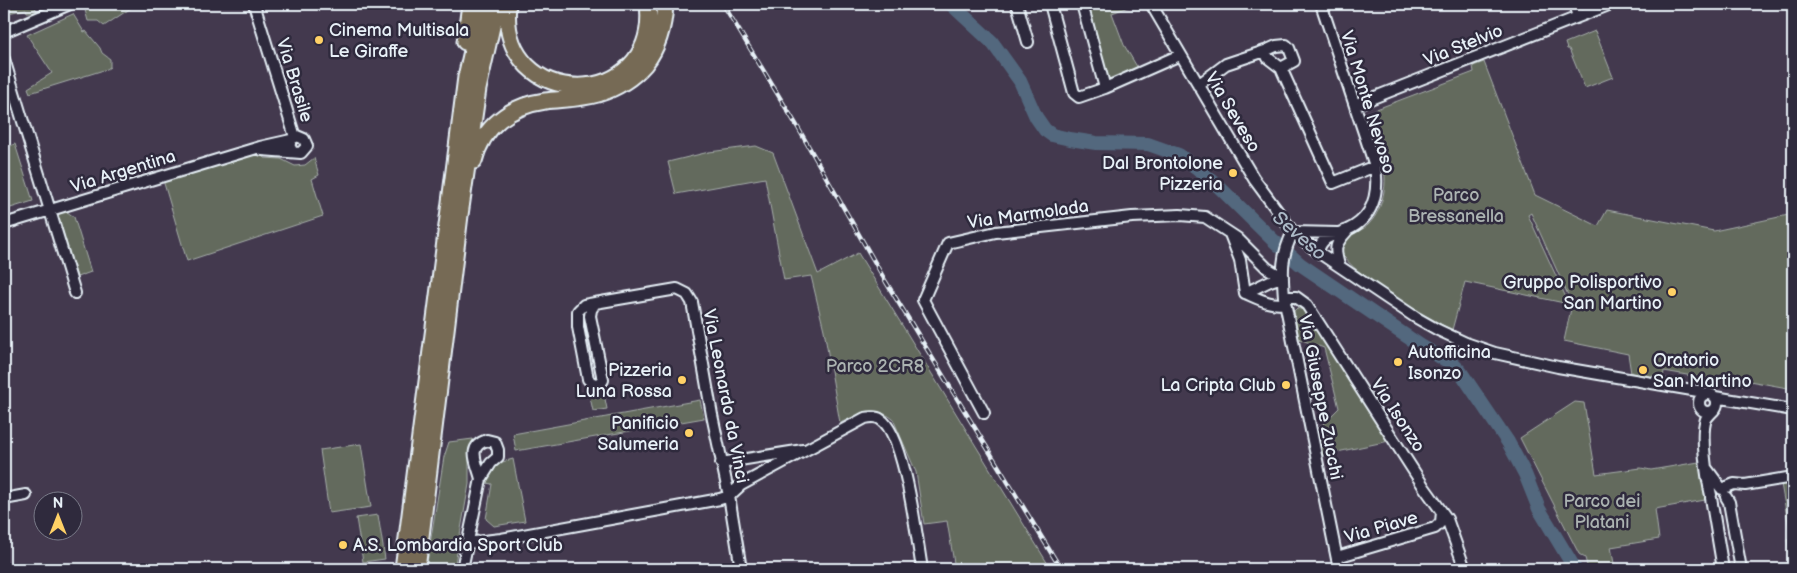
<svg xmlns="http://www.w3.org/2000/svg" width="1797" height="573" font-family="'Balsamiq Sans',sans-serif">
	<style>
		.green { fill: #636a5d; stroke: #a6aeaa }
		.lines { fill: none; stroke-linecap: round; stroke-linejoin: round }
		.river { stroke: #52687e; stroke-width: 14 }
		.minor-casing { stroke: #e8f1f8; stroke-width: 14 }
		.highway-casing { stroke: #e8f1f8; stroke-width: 19 }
		.minor { stroke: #2f2a3d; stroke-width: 10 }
		.highway { stroke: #766a55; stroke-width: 15 }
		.rail-casing { stroke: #e8f1f8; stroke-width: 4.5 }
		.rail { stroke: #2f2a3d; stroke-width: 2.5; stroke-dasharray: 8; stroke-linecap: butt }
		.poi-dot { fill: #ffd166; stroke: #2f2a3d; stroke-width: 2 }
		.labels { text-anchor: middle; stroke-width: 5; stroke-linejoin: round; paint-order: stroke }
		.poi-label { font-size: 18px; fill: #e8f1f8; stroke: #2f2a3d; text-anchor: end }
		.street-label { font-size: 18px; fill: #e8f1f8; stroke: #2f2a3d }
		.park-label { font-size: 18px; fill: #acb4b2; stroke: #2f2a3d }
		.water-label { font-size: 19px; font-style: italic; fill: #acbac7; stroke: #2f2a3d }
	</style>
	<rect width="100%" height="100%" fill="#43394e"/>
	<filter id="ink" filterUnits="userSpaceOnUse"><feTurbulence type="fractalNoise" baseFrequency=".02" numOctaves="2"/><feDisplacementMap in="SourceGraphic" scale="10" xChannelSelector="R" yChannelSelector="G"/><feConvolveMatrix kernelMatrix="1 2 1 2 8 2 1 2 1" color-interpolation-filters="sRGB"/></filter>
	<g filter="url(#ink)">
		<path class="green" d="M 4,4 L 34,4 L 37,12 L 27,12 L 26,9 L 4,14 Z
			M 92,4 L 137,4 L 104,26 L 98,21 L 88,21 L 85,10 Z
			M 1087,4 L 1136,4 L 1112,13 L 1124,45 L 1139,70 L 1109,82 Z
			M 73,14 L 84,32 L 86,31 L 100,48 L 102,53 L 110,59 L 110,67 L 107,69 L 30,93 L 28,88 L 52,73 L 27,35 Z
			M 1595,31 L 1613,77 L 1585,88 L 1569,49 L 1567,49 L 1565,43 Z
			M 1484,62 L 1535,195 L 1598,226 L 1607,210 L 1714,231 L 1793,214 L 1793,389 L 1744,380 L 1744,385 L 1664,371 L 1663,378 L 1631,373 L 1628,354 L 1564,341 L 1572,304 L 1531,213 L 1528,215 L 1569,304 L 1465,282 L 1452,330 C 1431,319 1344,271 1341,250 C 1339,237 1361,232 1368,225 C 1377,216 1382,204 1384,191 C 1389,166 1374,137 1366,113 L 1474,72 L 1473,66 Z
			M 15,144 L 33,201 L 4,210 L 4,148 Z
			M 756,146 L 773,153 L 818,274 L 858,253 L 1051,569 L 955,569 L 947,521 L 924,524 L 916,472 L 893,419 C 876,405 858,415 840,423 L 824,330 L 811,276 L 784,280 L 765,178 L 676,194 L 668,162 L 709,152 Z
			M 261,153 L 264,158 L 281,159 L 295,166 L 305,165 L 314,158 L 319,175 L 312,179 L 323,216 L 187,261 L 163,180 L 252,154 Z
			M 66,211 L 74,217 L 91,272 L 77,277 L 58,216 L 60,213 Z
			M 1297,308 L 1303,310 L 1389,441 L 1323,455 L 1318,429 L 1339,408 L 1324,348 L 1299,339 L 1294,311 Z
			M 604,394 L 607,409 L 593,411 L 590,397 Z
			M 700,400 L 704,418 L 516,451 L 513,434 Z
			M 1575,402 L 1584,403 L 1596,474 L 1641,468 L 1651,470 L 1699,462 L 1705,500 L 1655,509 L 1659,539 L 1611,547 L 1615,569 L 1588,569 L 1585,558 L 1579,554 L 1520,438 Z
			M 473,439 L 469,453 L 469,484 L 454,569 L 426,569 L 444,457 L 449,442 Z
			M 361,444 L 371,507 L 329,513 L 320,450 Z
			M 513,459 L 525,521 L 494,526 L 486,519 L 492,484 L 486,483 L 486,475 L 495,464 Z
			M 1793,482 L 1793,569 L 1792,569 L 1787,540 L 1791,539 L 1781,484 Z
			M 378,515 L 385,559 L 363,562 L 356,518 Z"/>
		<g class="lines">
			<path class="river" d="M 951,4 L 992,42 L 1020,81 L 1036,117 L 1045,130 L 1052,135 L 1070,139 L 1096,143 L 1148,144 L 1179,155 L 1215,183 L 1273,240 L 1300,264 L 1421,346 L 1454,365 L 1460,371 L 1508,442 L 1525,474 L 1539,509 L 1575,569"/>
			<defs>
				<path id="minor" d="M 254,4 L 295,137
					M 1017,4 L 1028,42
					M 1050,4 L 1074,93 L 1079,97 L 1105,88 L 1180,55
					M 1082,4 L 1105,88
					M 1151,4 L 1254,179 L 1293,232 L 1318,252 L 1415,317 L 1438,330 L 1466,343 L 1495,353 L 1558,367 L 1698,391 L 1705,394
					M 1574,4 L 1578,17
					M 4,32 L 70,4
					M 1265,51 L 1276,46 L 1286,45 L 1289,48 L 1294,61 L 1281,68
					M 4,59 L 75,293
					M 1198,85 L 1226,64 L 1265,51 L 1268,58 L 1281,68 L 1333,183 L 1375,166
					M 1355,105 L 1611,4
					M 262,150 L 301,153 L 307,146 L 304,139 L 297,136 L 292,139 L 289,145 L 292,151
					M 4,224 L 260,147 L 291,140
					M 1293,232 C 1281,256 1282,271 1284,297 L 1339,569
					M 1293,232 L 1337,233
					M 1230,234 L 1240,260 L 1245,293
					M 1318,252 C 1321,236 1335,235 1347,230 C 1374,218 1379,192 1375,166 L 1321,4
					M 1339,265 C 1334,248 1335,244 1347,231
					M 1245,293 C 1259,299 1271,306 1285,303
					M 1245,293 L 1270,281 L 1282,277
					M 1284,297 L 1296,297 L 1307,305 L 1424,487 L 1447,519 L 1465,569
					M 595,303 L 591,310 L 590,316 L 603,380 L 601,383 L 593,384 L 588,379 L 578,327 L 578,311 L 584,305 L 595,303 L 677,289 L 687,294 L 692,302 L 712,415 L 729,496 L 741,569
					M1699 403a9 9 0 1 1 18 0a9 9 0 1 1-18 0Z
					M 1715,397 L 1793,410
					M 984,413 L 923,300 L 948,243 L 996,232 L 1132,217 L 1180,215 L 1205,217 L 1237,238 L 1267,268 L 1282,277
					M 487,440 L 495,442 L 498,450 L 498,457 L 491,463 L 481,479 C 477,462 466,447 487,440 Z
					M 721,463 L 803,450
					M 1707,469 L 1721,488
					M 1722,489 L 1734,484 L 1745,485 L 1793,477
					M 1711,495 C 1707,479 1700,435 1706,419 C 1708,416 1711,413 1714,410
					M 1726,497 L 1729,502 L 1741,569
					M 1711,498 L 1723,569
					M 4,499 L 26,495
					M 466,543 L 501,539 L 720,499 L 729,496 L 741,485 L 865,418 C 870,417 876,416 880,419 C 905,433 917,540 922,569
					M 1337,557 L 1435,528 L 1441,522 L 1442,512
					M 462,569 L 481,479"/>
				<path id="highway" d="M 508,4 C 497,114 661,113 648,4
					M 465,42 L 470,4
					M 474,161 C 483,126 510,106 545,101 C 562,99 581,99 598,94 C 617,88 632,79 645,64 C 659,46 664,26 665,4
					M 403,569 L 466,77 L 478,25 L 485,4
					M 417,569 L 460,215 L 478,89 L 497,4"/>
			</defs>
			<use href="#minor" class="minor-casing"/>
			<use href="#highway" class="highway-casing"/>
			<use href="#minor" class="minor"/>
			<use href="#highway" class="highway"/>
			<defs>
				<path id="rail" d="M 723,4 L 797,126 L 886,282 L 1061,569"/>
			</defs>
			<use href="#rail" class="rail-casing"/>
			<use href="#rail" class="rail"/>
		</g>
	</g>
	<g class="poi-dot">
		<circle cx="319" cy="40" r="5"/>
		<circle cx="1233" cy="173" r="5"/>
		<circle cx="1672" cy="292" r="5"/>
		<circle cx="1398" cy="362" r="5"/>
		<circle cx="1643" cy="370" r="5"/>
		<circle cx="682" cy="380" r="5"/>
		<circle cx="1286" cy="385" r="5"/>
		<circle cx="689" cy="433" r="5"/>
		<circle cx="343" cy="545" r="5"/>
	</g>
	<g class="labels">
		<g class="poi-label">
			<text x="329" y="36" text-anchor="start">Cinema Multisala<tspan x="329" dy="21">Le Giraffe</tspan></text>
			<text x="1223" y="169">Dal Brontolone<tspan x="1223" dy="21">Pizzeria</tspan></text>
			<text x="1662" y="288">Gruppo Polisportivo<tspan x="1662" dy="21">San Martino</tspan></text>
			<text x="1408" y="358" text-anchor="start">Autofficina<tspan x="1408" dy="21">Isonzo</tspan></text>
			<text x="1653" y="366" text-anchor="start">Oratorio<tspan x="1653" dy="21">San Martino</tspan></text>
			<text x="672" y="376">Pizzeria<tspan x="672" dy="21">Luna Rossa</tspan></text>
			<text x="1276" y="391">La Cripta Club</text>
			<text x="679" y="429">Panificio<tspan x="679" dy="21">Salumeria</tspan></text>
			<text x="353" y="551" text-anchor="start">A.S. Lombardia Sport Club</text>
		</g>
		<g class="street-label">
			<text transform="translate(1463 45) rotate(-22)" y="6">Via Stelvio</text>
			<text transform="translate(295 80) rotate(73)" y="6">Via Brasile</text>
			<text transform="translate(1368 102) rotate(73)" y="6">Via Monte Nevoso</text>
			<text transform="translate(1233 112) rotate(59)" y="6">Via Seveso</text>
			<text transform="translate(123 171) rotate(-17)" y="6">Via Argentina</text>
			<text transform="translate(1028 214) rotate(-8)" y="6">Via Marmolada</text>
			<text transform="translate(726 396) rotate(79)" y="6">Via Leonardo da Vinci</text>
			<text transform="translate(1321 397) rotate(79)" y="6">Via Giuseppe Zucchi</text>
			<text transform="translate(1398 415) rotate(57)" y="6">Via Isonzo</text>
			<text transform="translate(1381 527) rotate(-16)" y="6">Via Piave</text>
		</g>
		<g class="park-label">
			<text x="1456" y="201">Parco<tspan x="1456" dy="21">Bressanella</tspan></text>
			<text x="875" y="372">Parco 2CR8</text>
			<text x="1602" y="507">Parco dei<tspan x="1602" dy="21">Platani</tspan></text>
		</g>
		<g class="water-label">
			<text transform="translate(1300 235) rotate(41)" y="7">Seveso</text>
		</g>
	</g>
	<rect width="1797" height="573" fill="none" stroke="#2f2a3d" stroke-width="20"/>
	<rect x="10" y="10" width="1777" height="553" fill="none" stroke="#e8f1f8" stroke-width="2" filter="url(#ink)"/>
	<g transform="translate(58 516)"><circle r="24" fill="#2f2a3d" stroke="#797a88"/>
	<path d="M0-4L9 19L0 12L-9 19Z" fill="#ffd166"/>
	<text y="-8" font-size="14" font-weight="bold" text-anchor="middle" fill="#e8f1f8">N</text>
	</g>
</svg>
